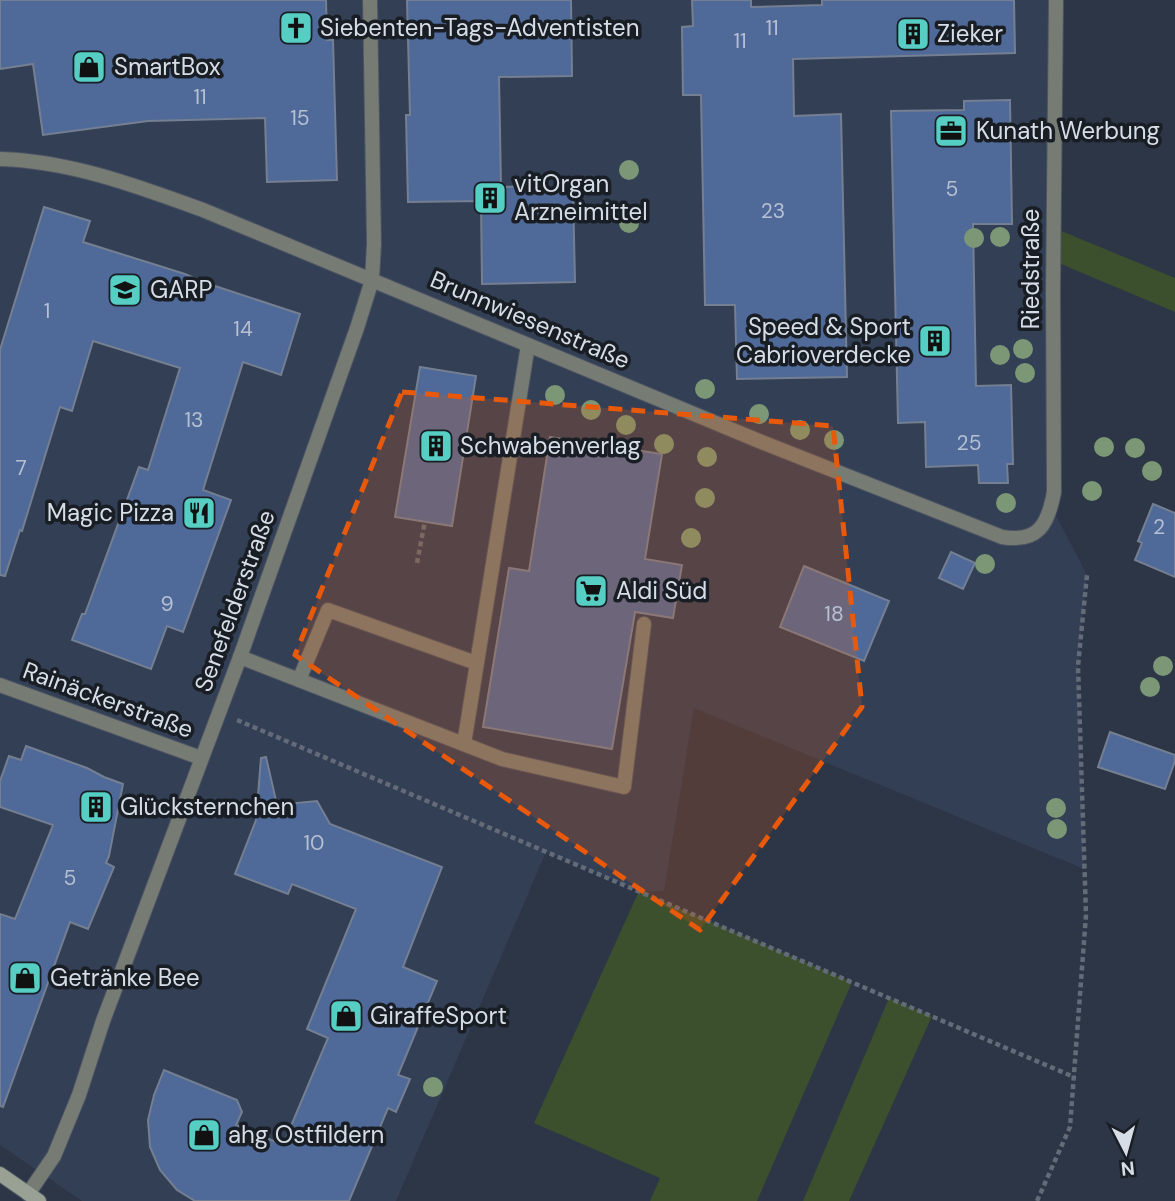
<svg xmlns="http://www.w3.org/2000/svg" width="1175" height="1201" font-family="'DM Sans',sans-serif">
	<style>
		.built { fill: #333f55 }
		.green { fill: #3c502d }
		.building { fill: #4f6998; stroke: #747f91; stroke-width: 2 }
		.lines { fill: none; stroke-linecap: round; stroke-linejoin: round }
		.service-casing { stroke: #4c5463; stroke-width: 16 }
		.minor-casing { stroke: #4c5463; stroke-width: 16 }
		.secondary-casing { stroke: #4c5463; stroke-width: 16 }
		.path { stroke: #636b79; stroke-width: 4.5; stroke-dasharray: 5 3.5; stroke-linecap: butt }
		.service { stroke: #767b73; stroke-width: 14 }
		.minor { stroke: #767b73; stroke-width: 14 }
		.secondary { stroke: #99a194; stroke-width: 14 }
		.tree { fill: #7b9775 }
		.marked { fill: #e8590c; fill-opacity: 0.2; stroke: #e8590c; stroke-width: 5; stroke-dasharray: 14 9; stroke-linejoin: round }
		.labels { text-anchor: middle; stroke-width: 7; stroke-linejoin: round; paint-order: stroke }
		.number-label { font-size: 21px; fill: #b5c0d3 }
		.poi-label { font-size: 24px; fill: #d7dde7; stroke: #191e25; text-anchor: start }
		.street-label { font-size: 24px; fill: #d7dde7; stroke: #191e25 }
	</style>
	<rect width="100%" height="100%" fill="#2d3646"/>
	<path class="built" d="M 0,0 L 1056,0 L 1051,506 L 1087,575 L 1078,667 L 1084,869 L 694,708 L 664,891 L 639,891 L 546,852 L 396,1201 L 82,1201 L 0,1145 Z"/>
	<path class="green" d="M 1054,228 L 1175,278 L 1175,312 L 1054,261 Z
		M 639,891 L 852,982 L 757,1201 L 650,1201 L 660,1178 L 534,1123 Z
		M 889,998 L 932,1016 L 849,1201 L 803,1201 Z"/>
	<path class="building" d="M 0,0 L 326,0 L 327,40 L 333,40 L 337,180 L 267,182 L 265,118 L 148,121 L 43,135 L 33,64 L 0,69 Z
		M 407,0 L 571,0 L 572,76 L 499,77 L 501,187 L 548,186 L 548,193 L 573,192 L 575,282 L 482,284 L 481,201 L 408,202 L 406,115 L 410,115 Z
		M 692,0 L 751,0 L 751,7 L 822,5 L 822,0 L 1014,0 L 1015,53 L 793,59 L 794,116 L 841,114 L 847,377 L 737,379 L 735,305 L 705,305 L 701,95 L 683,95 L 682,27 L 693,26 Z
		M 1010,100 L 1012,224 L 973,224 L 976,386 L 1011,385 L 1013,464 L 1007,464 L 1008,483 L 979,483 L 978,465 L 926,467 L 925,422 L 898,423 L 891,111 L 964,110 L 964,101 Z
		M 44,207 L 90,221 L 83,242 L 185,274 L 206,283 L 300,314 L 281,375 L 243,362 L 203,490 L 231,500 L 183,632 L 167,626 L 151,669 L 72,640 L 82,614 L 85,614 L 139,467 L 148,470 L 180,368 L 93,341 L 72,411 L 60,407 L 22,531 L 20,530 L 5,576 L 0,575 L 0,350 Z
		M 420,367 L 476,376 L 452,526 L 395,517 Z
		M 550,437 L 662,454 L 645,559 L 682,565 L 673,618 L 635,612 L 612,749 L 483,727 L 509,568 L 529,571 Z
		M 1153,504 L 1175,513 L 1175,577 L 1135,560 L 1142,543 L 1138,541 Z
		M 951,552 L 975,563 L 963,589 L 939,578 Z
		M 804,566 L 889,601 L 864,661 L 780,627 Z
		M 1110,732 L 1175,755 L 1175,761 L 1165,789 L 1098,767 Z
		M 26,746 L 87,768 L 104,777 L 123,784 L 109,856 L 106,863 L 114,867 L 88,929 L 70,922 L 3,1107 L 0,1106 L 0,914 L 15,919 L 53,825 L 0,807 L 0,781 L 9,756 L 21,760 Z
		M 266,757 L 277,805 L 317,801 L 330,824 L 442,867 L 403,967 L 437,981 L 398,1075 L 410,1079 L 396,1112 L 388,1108 L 349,1201 L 195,1201 L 177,1190 L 160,1170 L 150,1147 L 148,1120 L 154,1095 L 164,1070 L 237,1100 L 242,1112 L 236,1125 L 283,1145 L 328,1038 L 307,1029 L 356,909 L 292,884 L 288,894 L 235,874 L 256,820 L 261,758 Z"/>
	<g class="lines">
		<defs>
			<path id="service" d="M 240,657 L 502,759 L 624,787 L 644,624
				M 299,680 L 328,610 L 476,663
				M 464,744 L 528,345"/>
			<path id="minor" d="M 0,159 C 70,161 137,186 203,210 L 764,443 L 1002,537 C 1038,543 1048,525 1054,492 L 1053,293 L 1056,0
				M 0,685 L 201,758
				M 28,1194 L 54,1156 L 79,1095 L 103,1021 L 240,657 L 357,328 L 372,280 L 374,244 L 370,0"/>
			<path id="secondary" d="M 0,1174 L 39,1201"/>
		</defs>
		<use href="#service" class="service-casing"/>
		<use href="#minor" class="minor-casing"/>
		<use href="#secondary" class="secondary-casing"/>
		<path class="path" d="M 417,563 L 425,521
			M 237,720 L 1074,1077
			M 1037,1201 L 1070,1127 L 1086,915 L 1078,666 L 1087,575"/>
		<use href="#service" class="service"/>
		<use href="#minor" class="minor"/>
		<use href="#secondary" class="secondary"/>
	</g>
	<g class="tree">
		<circle cx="629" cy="170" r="10"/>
		<circle cx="629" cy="223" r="10"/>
		<circle cx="1000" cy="237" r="10"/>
		<circle cx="974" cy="238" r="10"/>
		<circle cx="1023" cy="349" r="10"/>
		<circle cx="1000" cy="355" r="10"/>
		<circle cx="1025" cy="373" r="10"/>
		<circle cx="705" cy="389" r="10"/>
		<circle cx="555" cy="395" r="10"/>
		<circle cx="591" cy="410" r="10"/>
		<circle cx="759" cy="414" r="10"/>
		<circle cx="626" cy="425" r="10"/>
		<circle cx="800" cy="430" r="10"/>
		<circle cx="834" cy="440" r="10"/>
		<circle cx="664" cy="444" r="10"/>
		<circle cx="1104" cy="447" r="10"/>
		<circle cx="1135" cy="448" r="10"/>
		<circle cx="707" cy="457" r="10"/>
		<circle cx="1152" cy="471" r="10"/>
		<circle cx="1092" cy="491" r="10"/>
		<circle cx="705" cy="498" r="10"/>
		<circle cx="1006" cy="503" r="10"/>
		<circle cx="691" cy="538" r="10"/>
		<circle cx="985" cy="564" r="10"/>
		<circle cx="1163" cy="666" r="10"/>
		<circle cx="1150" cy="687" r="10"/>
		<circle cx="1056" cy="808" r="10"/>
		<circle cx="1057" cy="829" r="10"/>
		<circle cx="433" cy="1087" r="10"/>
	</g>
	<path class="marked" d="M 402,392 L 833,426 L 862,707 L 700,930 L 295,655 Z"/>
	<defs>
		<symbol id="church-square" viewBox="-11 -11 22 22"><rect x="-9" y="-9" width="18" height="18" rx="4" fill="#56cec3" stroke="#191e25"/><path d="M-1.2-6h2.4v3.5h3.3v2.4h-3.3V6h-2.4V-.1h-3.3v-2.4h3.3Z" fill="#111"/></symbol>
		<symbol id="building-square" viewBox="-11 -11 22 22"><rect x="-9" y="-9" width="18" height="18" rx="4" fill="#56cec3" stroke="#191e25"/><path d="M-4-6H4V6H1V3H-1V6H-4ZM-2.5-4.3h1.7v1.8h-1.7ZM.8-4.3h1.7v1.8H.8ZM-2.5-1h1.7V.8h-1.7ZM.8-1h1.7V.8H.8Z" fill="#111"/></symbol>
		<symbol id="shop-square" viewBox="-11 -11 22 22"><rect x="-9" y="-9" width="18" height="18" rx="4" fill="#56cec3" stroke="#191e25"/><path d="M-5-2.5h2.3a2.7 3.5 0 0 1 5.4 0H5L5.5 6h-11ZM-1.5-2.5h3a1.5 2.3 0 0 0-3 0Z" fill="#111"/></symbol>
		<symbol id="office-square" viewBox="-11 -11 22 22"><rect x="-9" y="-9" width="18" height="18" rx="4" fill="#56cec3" stroke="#191e25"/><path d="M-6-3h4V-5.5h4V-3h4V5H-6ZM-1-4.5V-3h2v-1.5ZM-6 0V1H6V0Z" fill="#111"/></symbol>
		<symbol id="school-square" viewBox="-11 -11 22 22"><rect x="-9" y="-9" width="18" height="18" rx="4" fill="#56cec3" stroke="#191e25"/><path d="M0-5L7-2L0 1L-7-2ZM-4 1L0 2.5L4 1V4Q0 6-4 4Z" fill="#111"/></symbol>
		<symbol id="restaurant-square" viewBox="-11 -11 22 22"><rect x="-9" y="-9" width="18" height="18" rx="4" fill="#56cec3" stroke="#191e25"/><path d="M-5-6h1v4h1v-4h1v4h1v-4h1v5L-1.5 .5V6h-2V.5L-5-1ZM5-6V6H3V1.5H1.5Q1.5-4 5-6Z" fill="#111"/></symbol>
		<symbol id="supermarket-square" viewBox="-11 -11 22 22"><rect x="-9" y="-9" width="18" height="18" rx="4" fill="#56cec3" stroke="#191e25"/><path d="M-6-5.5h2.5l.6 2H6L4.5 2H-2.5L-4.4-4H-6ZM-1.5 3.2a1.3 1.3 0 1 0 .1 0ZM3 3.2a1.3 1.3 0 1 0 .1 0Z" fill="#111"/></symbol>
	</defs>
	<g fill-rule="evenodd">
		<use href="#church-square" x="277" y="9" width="38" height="38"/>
		<use href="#building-square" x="894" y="15" width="38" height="38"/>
		<use href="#shop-square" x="70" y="48" width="38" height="38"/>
		<use href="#office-square" x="932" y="112" width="38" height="38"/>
		<use href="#building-square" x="471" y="179" width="38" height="38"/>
		<use href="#school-square" x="106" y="271" width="38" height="38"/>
		<use href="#building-square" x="916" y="322" width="38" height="38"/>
		<use href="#building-square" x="417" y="427" width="38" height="38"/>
		<use href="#restaurant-square" x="180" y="494" width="38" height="38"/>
		<use href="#supermarket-square" x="572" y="572" width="38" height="38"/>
		<use href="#building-square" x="77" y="788" width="38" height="38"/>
		<use href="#shop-square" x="6" y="959" width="38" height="38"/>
		<use href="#shop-square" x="327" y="997" width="38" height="38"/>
		<use href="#shop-square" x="185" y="1116" width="38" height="38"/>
	</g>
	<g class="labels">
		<g class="number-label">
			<text x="772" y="35">11</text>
			<text x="740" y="48">11</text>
			<text x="200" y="104">11</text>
			<text x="300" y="125">15</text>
			<text x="952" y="196">5</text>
			<text x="773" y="218">23</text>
			<text x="47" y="318">1</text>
			<text x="243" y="336">14</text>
			<text x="194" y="427">13</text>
			<text x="969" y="450">25</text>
			<text x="21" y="475">7</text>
			<text x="1159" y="534">2</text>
			<text x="167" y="611">9</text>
			<text x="834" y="621">18</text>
			<text x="314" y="850">10</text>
			<text x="70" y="885">5</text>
		</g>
		<g class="poi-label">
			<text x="320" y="36">Siebenten-Tags-Adventisten</text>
			<text x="937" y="42">Zieker</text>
			<text x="114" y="75">SmartBox</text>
			<text x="976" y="139">Kunath Werbung</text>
			<text x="514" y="192">vitOrgan<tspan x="514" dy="28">Arzneimittel</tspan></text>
			<text x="150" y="298">GARP</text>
			<text x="911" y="335" text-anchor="end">Speed &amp; Sport<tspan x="911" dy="28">Cabrioverdecke</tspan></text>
			<text x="460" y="454">Schwabenverlag</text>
			<text x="174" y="521" text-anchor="end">Magic Pizza</text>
			<text x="616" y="599">Aldi Süd</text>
			<text x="120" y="815">Glücksternchen</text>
			<text x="50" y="986">Getränke Bee</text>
			<text x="370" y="1024">GiraffeSport</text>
			<text x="228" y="1143">ahg Ostfildern</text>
		</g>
		<g class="street-label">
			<text transform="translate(1031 269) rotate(-90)" y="8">Riedstraße</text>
			<text transform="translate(530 320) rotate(23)" y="8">Brunnwiesenstraße</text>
			<text transform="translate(235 601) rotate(-70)" y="8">Senefelderstraße</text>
			<text transform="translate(108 700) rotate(20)" y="8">Rainäckerstraße</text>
		</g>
	</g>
	<g transform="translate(1126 1152) rotate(174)" stroke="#191e25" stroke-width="5" paint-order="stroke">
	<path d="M0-5L12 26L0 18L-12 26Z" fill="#d7dde7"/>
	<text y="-10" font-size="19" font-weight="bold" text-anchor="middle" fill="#d7dde7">N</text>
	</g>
</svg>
